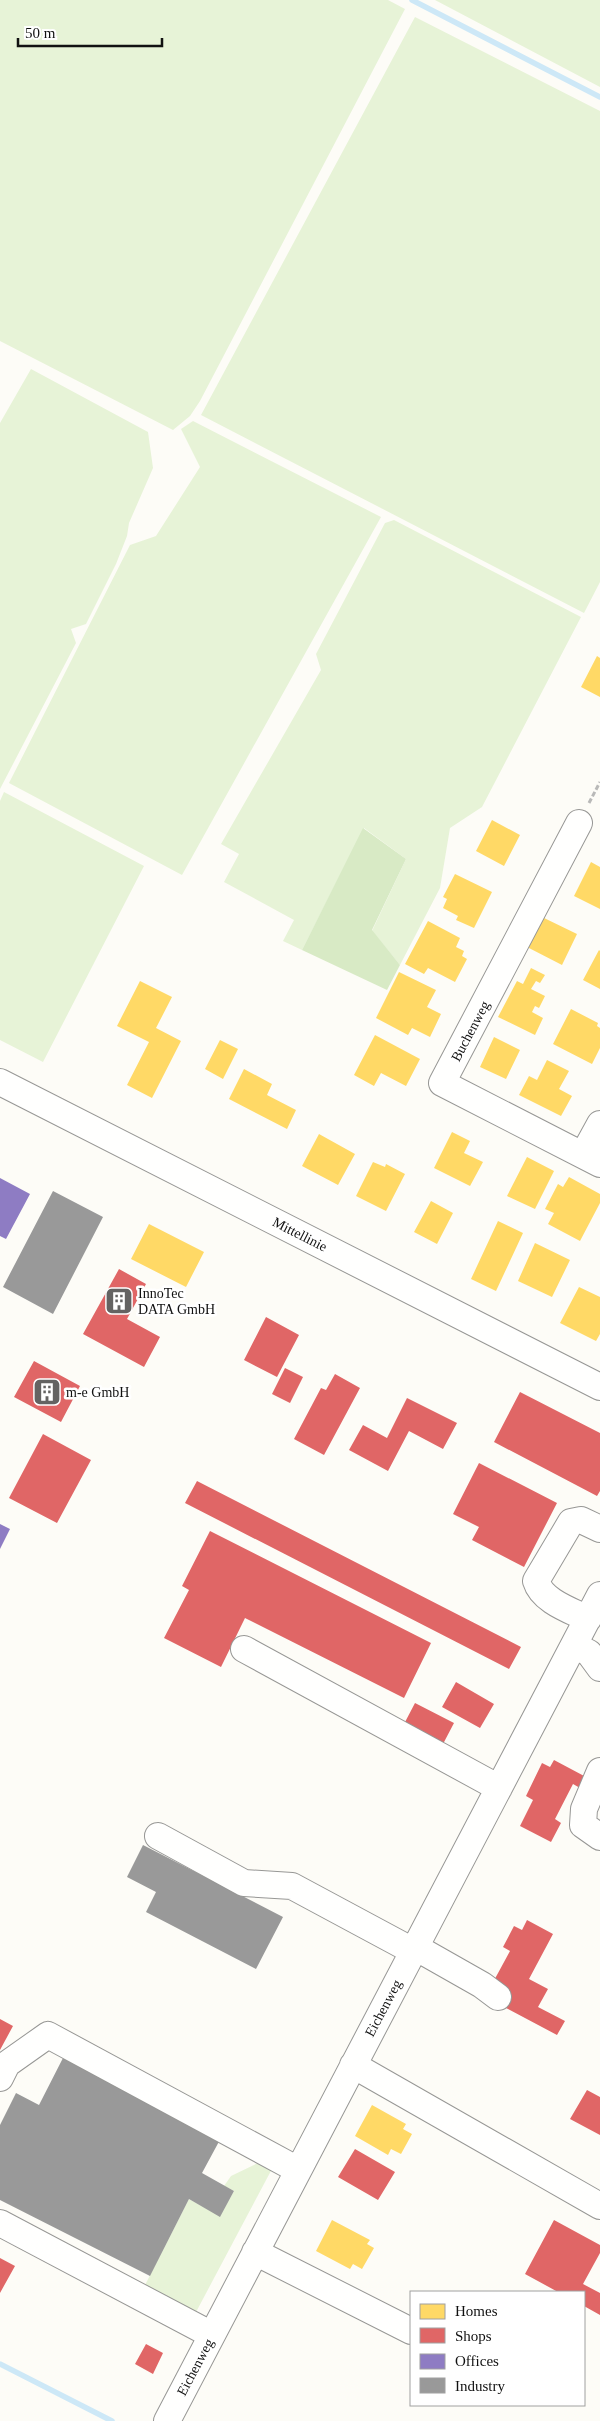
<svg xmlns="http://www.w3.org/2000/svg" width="600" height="2421" font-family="Georgia,serif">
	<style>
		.green { fill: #e7f3d7 }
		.forest { fill: #d8eac5 }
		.homes { fill: #ffd966 }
		.shops { fill: #e06666 }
		.offices { fill: #8e7cc3 }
		.industry { fill: #999 }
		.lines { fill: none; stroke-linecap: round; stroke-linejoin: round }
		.stream { stroke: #cde8f7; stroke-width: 5.5 }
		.minor-casing { stroke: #979795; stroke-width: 28 }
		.path { stroke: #b9b9b8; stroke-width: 3; stroke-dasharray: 5 2.5; stroke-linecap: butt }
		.minor { stroke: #fffffe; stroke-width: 26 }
		.labels { text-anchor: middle; stroke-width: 5; stroke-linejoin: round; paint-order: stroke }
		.street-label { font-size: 14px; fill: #111; stroke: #fff }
		.poi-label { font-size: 14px; fill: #111; stroke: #fff; text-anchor: start }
	</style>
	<rect width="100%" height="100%" fill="#fdfcf7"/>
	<path class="green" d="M 0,0 L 388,0 L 405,9 L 200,401 L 190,416 L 173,430 L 0,341 Z
		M 435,0 L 600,0 L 600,87 Z
		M 415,17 L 600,111 L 600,582 L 584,613 L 201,415 Z
		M 31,369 L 148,432 L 153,468 L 129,523 L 127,536 L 116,564 L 86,624 L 71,629 L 76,643 L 0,789 L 0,423 Z
		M 193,421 L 381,517 L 182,875 L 9,783 L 130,545 L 156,536 L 200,467 L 181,429 Z
		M 394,520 L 581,617 L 482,807 L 450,828 L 440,888 L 400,965 L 372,931 L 406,859 L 364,828 L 302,950 L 283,941 L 294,920 L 224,882 L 239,854 L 221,844 L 321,670 L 316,654 L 385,523 Z
		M 4,792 L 144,866 L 43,1062 L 0,1040 L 0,801 Z
		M 262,2161 L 273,2167 L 195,2314 L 144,2287 L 189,2199 L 220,2216 L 234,2191 L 224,2186 L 231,2176 Z"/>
	<path class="forest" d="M 363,828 L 406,859 L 372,930 L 400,965 L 387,990 L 302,950 Z"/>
	<path class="homes" d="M 597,656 L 600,658 L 600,697 L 581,687 Z
		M 492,820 L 520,835 L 504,866 L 476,851 Z
		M 591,862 L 600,867 L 600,909 L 574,896 Z
		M 455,874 L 492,892 L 474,928 L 456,920 L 458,916 L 443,908 L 447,899 L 443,897 Z
		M 542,917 L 577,934 L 562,965 L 527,947 Z
		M 428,921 L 460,938 L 456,947 L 464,951 L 462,956 L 467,959 L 455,982 L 428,968 L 424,974 L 405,964 Z
		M 599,950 L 600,951 L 600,989 L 583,980 Z
		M 531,968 L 545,975 L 540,983 L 536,981 L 531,989 L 545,996 L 539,1008 L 535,1006 L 532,1012 L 543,1018 L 535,1035 L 498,1017 L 517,981 L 523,984 Z
		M 399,972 L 436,990 L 427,1007 L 441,1014 L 430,1037 L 412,1028 L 408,1035 L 376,1018 Z
		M 140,981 L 172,997 L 156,1028 L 181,1041 L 152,1098 L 127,1085 L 149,1042 L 117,1026 Z
		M 571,1009 L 598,1023 L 597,1026 L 600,1028 L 600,1048 L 592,1064 L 553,1044 Z
		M 375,1035 L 420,1059 L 406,1086 L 381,1073 L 374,1086 L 354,1075 Z
		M 494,1037 L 520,1050 L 506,1079 L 480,1067 Z
		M 220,1040 L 238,1049 L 223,1079 L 205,1069 Z
		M 547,1060 L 569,1071 L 559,1089 L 572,1096 L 561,1116 L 519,1095 L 529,1076 L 537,1080 Z
		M 244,1069 L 272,1084 L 267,1095 L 296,1110 L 287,1129 L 229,1099 Z
		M 452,1132 L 470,1141 L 464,1153 L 483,1162 L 470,1186 L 434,1168 Z
		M 319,1134 L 355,1154 L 338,1185 L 302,1166 Z
		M 527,1157 L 554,1171 L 535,1209 L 507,1196 Z
		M 373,1162 L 385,1167 L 386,1164 L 405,1174 L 386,1211 L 356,1196 Z
		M 569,1177 L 600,1194 L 600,1203 L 580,1241 L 548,1224 L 554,1213 L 545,1209 L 558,1184 L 563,1187 Z
		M 431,1201 L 453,1213 L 437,1244 L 414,1232 Z
		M 498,1221 L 523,1233 L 496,1291 L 471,1279 Z
		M 149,1224 L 204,1252 L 186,1287 L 131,1259 Z
		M 535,1243 L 570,1260 L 552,1297 L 518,1281 Z
		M 579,1287 L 600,1297 L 600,1334 L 596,1341 L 560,1323 Z
		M 372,2105 L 406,2124 L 403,2129 L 412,2134 L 401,2154 L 391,2149 L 388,2155 L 355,2136 Z
		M 332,2220 L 370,2240 L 367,2244 L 374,2248 L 362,2269 L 353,2264 L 350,2269 L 316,2251 Z"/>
	<path class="shops" d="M 119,1269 L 146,1284 L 127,1319 L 160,1337 L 144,1367 L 83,1334 Z
		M 266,1317 L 299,1335 L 277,1377 L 244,1360 Z
		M 34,1361 L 80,1386 L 61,1422 L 14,1397 Z
		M 285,1368 L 303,1377 L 290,1403 L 272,1394 Z
		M 335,1374 L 360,1388 L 324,1455 L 294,1439 L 321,1388 L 326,1390 Z
		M 520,1392 L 600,1433 L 600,1491 L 597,1496 L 494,1442 Z
		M 407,1398 L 457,1423 L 443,1449 L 409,1431 L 388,1471 L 349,1450 L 363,1425 L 387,1438 Z
		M 43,1434 L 91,1460 L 57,1523 L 9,1498 Z
		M 479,1463 L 557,1503 L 524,1567 L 472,1540 L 479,1527 L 453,1514 Z
		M 197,1481 L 521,1647 L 509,1669 L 185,1503 Z
		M 210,1531 L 431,1643 L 404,1698 L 245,1618 L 221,1667 L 164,1638 L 189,1590 L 182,1586 Z
		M 456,1682 L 494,1704 L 480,1728 L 442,1707 Z
		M 415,1703 L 454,1723 L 443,1744 L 404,1724 Z
		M 554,1760 L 586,1777 L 580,1788 L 573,1784 L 555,1819 L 561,1823 L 551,1842 L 520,1826 L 533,1800 L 526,1796 L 542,1763 L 550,1767 Z
		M 527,1920 L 553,1934 L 529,1979 L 548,1989 L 538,2007 L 565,2021 L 557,2035 L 506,2008 L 512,1997 L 491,1986 L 510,1951 L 503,1947 L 514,1926 L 522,1930 Z
		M 0,2019 L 13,2026 L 0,2050 Z
		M 587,2090 L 600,2097 L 600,2135 L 570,2119 Z
		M 355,2149 L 395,2172 L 378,2200 L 338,2177 Z
		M 554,2220 L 600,2245 L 600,2253 L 583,2284 L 600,2293 L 600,2315 L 584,2306 L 584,2292 L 558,2292 L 525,2274 Z
		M 0,2258 L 15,2266 L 0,2293 Z
		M 146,2344 L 163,2353 L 153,2374 L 135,2364 Z"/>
	<path class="offices" d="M 0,1178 L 30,1194 L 6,1239 L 0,1236 Z
		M 0,1524 L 10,1529 L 0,1549 Z"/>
	<path class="industry" d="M 53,1191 L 103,1217 L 53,1314 L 3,1287 Z
		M 143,1845 L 283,1917 L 256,1969 L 146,1912 L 156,1892 L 127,1877 Z
		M 64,2056 L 222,2136 L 202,2173 L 234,2191 L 220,2217 L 189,2199 L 150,2276 L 0,2200 L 0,2125 L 16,2093 L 39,2105 Z"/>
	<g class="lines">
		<path class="stream" d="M 412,0 L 600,97
			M 0,2364 L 112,2421"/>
		<defs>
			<path id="minor" d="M 579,823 L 442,1083 L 600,1164
				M 0,1082 L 600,1387
				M 583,1155 L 600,1124
				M 588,1619 C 570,1610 542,1601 536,1581 L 571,1522 L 581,1520 L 600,1529
				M 574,1645 L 589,1653 L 600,1668
				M 244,1649 L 499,1788
				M 600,1771 L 584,1809 L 583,1825 L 600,1837
				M 158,1836 L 244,1883 L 292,1886 L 413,1951
				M 415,1947 L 482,1985 L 498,1997
				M 353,2065 L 600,2206
				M 0,2078 L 7,2064 L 48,2035 L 298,2170
				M 0,2223 L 212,2335
				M 255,2252 L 411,2331
				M 167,2421 L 600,1595"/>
		</defs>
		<use href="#minor" class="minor-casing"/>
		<path class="path" d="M 589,803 L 600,782"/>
		<use href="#minor" class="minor"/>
	</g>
	<defs>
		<symbol id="building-square" viewBox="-11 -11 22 22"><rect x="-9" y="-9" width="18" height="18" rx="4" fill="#646362" stroke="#fff"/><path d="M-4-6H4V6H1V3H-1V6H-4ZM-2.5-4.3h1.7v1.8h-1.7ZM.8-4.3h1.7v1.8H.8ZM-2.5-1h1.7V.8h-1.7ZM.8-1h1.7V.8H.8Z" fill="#fff"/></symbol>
	</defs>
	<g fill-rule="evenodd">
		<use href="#building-square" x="103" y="1285" width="32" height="32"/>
		<use href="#building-square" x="31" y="1376" width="32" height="32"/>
	</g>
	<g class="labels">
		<g class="street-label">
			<text transform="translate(470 1031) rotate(-62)" y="5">Buchenweg</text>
			<text transform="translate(300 1234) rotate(27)" y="5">Mittellinie</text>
			<text transform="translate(383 2008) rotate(-62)" y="5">Eichenweg</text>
			<text transform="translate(195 2367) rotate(-62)" y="5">Eichenweg</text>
		</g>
		<g class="poi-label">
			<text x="138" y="1298">InnoTec<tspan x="138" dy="16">DATA GmbH</tspan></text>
			<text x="66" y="1397">m-e GmbH</text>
		</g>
	</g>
	<rect x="410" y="2291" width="175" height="115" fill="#ffffff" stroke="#a0a0a0"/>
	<rect x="420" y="2304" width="25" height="15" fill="#ffd966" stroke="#a0a0a0"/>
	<text x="455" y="2316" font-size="15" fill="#111111">Homes</text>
	<rect x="420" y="2328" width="25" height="15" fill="#e06666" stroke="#a0a0a0"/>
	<text x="455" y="2341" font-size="15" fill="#111111">Shops</text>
	<rect x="420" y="2354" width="25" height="15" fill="#8e7cc3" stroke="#a0a0a0"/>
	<text x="455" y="2366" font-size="15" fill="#111111">Offices</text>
	<rect x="420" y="2378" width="25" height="15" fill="#999999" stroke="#a0a0a0"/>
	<text x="455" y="2391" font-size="15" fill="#111111">Industry</text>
	<path d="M18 38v8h144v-8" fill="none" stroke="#111111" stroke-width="2.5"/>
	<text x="25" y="38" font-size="15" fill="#111111" stroke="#ffffff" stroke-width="4" paint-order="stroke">50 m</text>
</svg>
